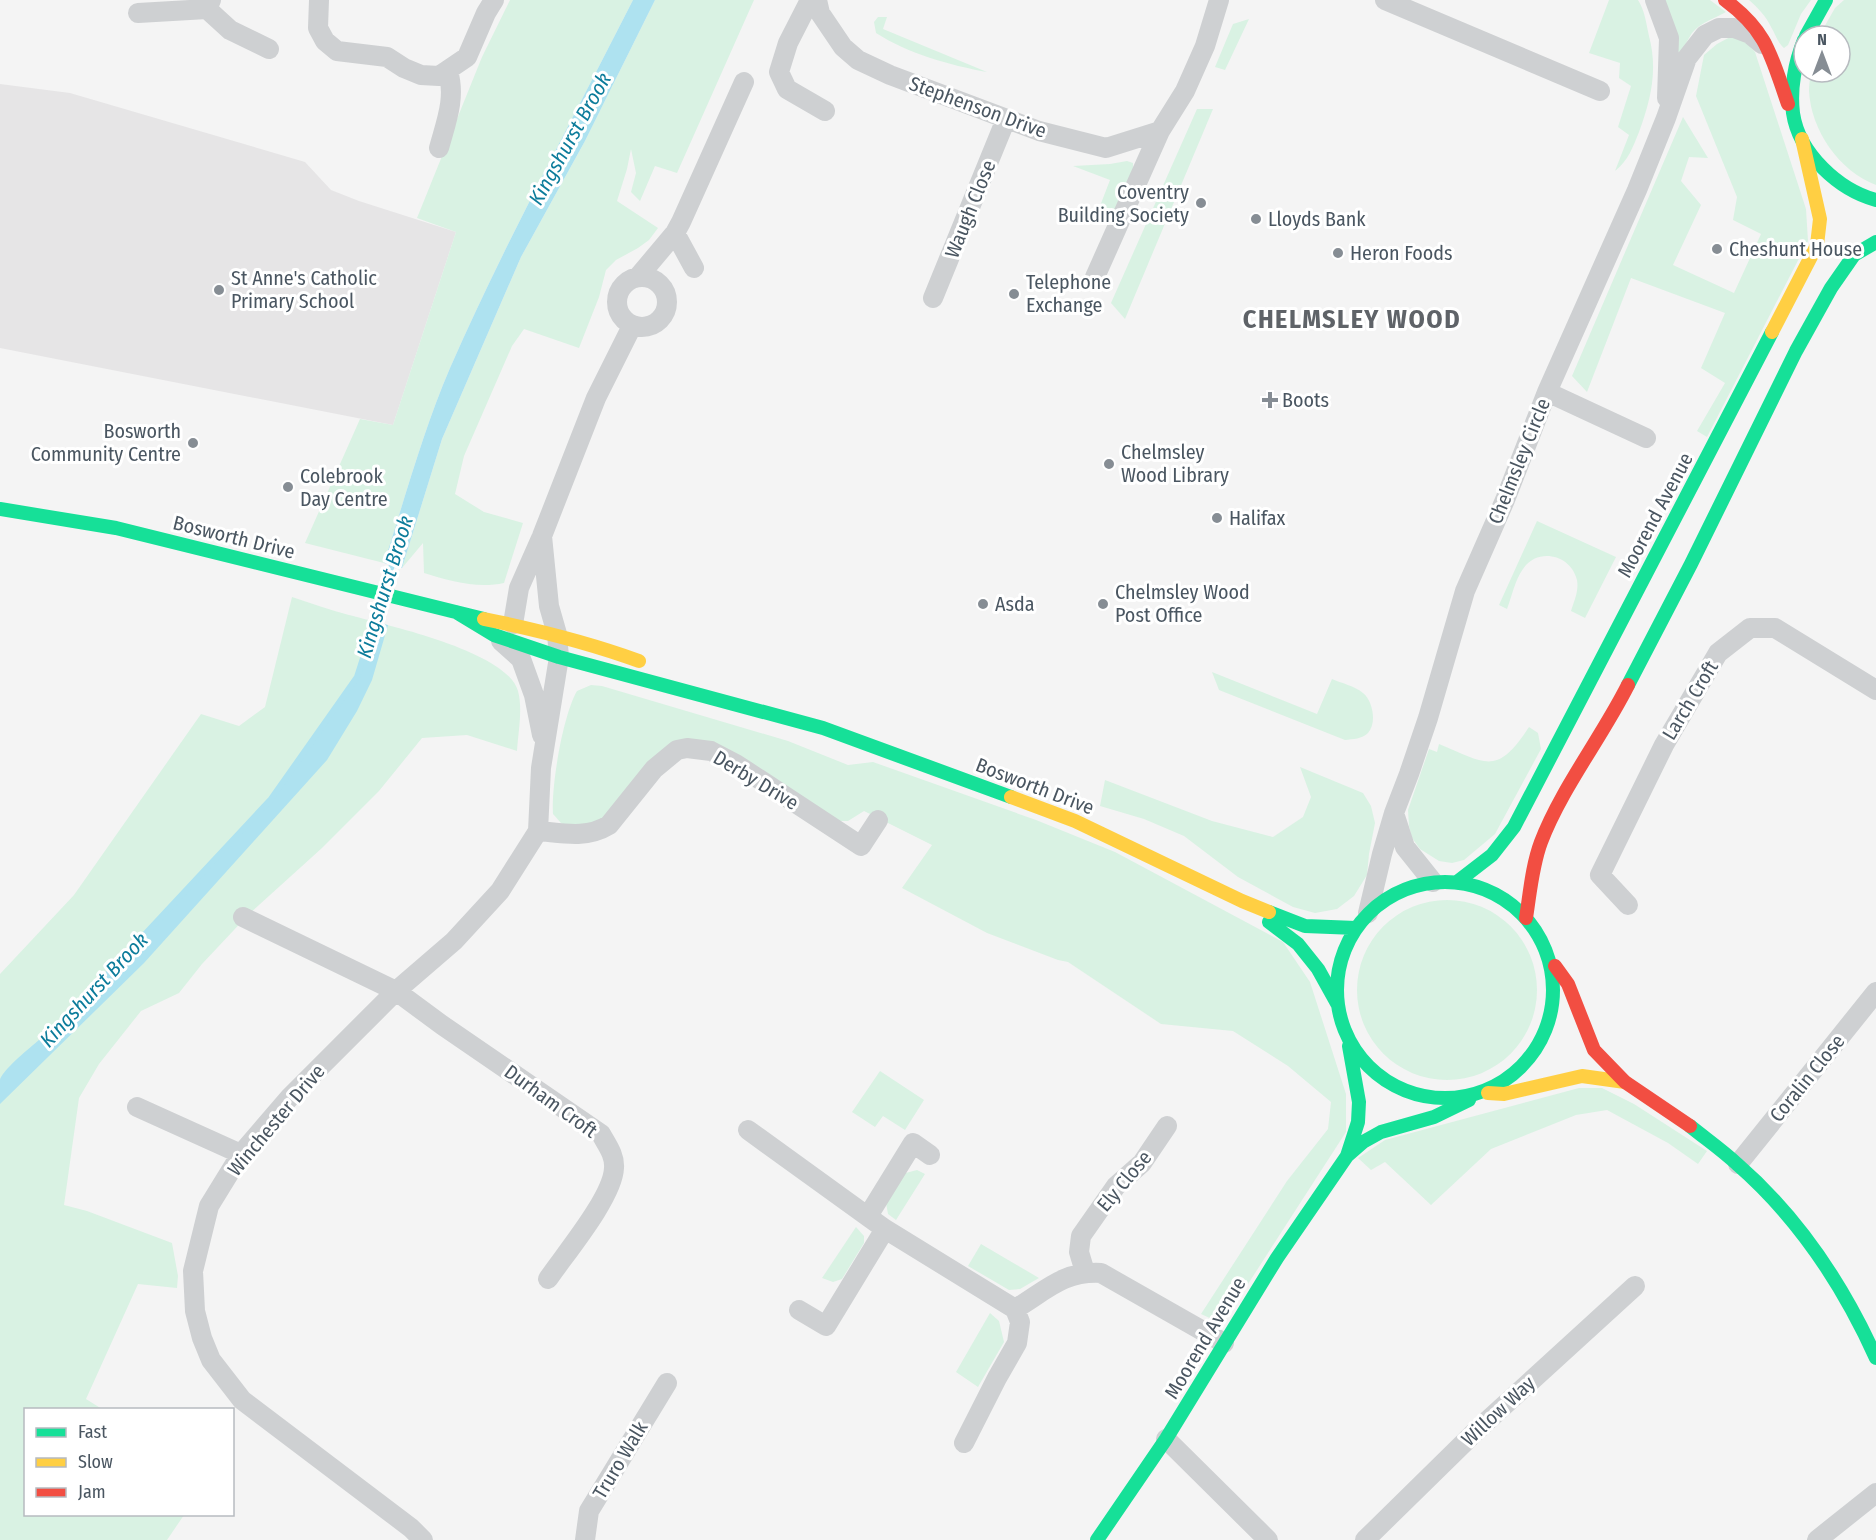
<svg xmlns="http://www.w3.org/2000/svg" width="1876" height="1540" font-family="'Fira Sans Condensed',sans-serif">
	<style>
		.education { fill: #e6e5e6 }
		.green { fill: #d9f2e3 }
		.water { fill: #aee2f0 }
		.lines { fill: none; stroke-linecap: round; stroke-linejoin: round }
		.stream { stroke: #aee2f0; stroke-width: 6 }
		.street { stroke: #ced0d2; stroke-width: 20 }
		.fast { stroke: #16e098; stroke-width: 14 }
		.slow { stroke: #ffcf43; stroke-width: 14 }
		.jam { stroke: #f24e42; stroke-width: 14 }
		.poi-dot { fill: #868d94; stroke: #fff; stroke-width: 2 }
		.labels { text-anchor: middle; stroke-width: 6; stroke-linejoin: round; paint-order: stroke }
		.street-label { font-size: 20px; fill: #4a5661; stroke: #fff }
		.poi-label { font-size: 20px; fill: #4a5661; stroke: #fff; text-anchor: start }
		.water-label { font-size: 21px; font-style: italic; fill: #0c7c9b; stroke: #fff }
		.district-label { font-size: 26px; font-weight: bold; letter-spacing: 1.5px; fill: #5f6368; stroke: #fff }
	</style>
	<rect width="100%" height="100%" fill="#f4f4f4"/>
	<path class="education" d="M 0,84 L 70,93 L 305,162 L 331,190 L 359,201 L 456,232 L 393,425 L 0,348 Z"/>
	<path class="green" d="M 510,0 L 633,0 C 571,122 505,243 450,368 C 423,431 405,498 384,563 L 305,543 L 360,419 L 393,425 L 456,232 L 417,218 L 482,57 Z
		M 655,0 L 754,0 L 677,173 L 655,166 L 640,201 L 631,192 L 636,173 L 631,149 L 627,169 L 617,201 L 658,228 L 649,240 L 638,248 L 616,260 L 606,270 L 599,297 L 579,348 L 524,329 L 512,346 L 464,456 L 455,494 L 484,512 L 523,523 L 504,583 C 477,589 450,581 424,573 L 423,543 L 402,568 L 442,439 L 521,257 L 585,141 Z
		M 1609,0 L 1638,0 C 1645,11 1646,23 1649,36 C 1658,70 1651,99 1639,132 C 1633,147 1628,161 1615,171 L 1629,135 L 1618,127 L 1631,86 L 1619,78 L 1620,63 L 1589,53 Z
		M 1664,0 L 1710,0 L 1726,12 C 1715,18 1700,23 1692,33 C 1687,40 1685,48 1678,53 Z
		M 1749,0 L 1811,0 L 1801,14 L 1788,45 L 1784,48 C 1777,42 1776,35 1771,27 C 1766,16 1758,8 1749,0 Z
		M 1844,0 L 1876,0 L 1876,185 C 1839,171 1811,130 1809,91 C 1809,85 1810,78 1811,72 L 1840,72 L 1840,36 L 1819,36 L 1835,8 Z
		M 878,17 L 887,17 L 883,29 L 987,72 C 949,65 909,54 876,33 L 874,22 Z
		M 1249,19 L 1225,70 L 1215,67 L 1233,24 Z
		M 1732,36 L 1746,42 L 1755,52 L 1806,209 L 1808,241 L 1707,437 L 1697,431 L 1725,383 L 1701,368 L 1725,313 L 1631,278 L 1587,392 L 1572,376 L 1683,117 L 1708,158 L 1689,157 L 1681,181 L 1701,205 L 1673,265 L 1734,293 L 1761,234 L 1733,220 L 1737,197 L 1696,96 L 1704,55 L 1717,44 Z
		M 1197,109 L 1213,109 L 1125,319 L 1111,303 Z
		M 1127,161 L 1133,163 L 1133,170 L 1113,218 L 1107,222 L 1095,219 L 1110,180 L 1073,166 L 1110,164 Z
		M 1537,521 L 1616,557 L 1585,618 L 1571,611 C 1574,601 1579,591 1577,580 C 1571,554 1537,547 1523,569 C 1515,580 1512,596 1507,609 L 1499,605 Z
		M 292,597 C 311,603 330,610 349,615 C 386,625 507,651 518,691 C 523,709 518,733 517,751 L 467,735 L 422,738 L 379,791 L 322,848 L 249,914 L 202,964 L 179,993 L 141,1011 L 99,1064 L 79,1098 L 64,1205 L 87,1211 L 172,1243 L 178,1276 L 177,1288 L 138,1284 L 86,1399 L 102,1409 L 26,1410 L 26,1514 L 184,1515 L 167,1540 L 0,1540 L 0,974 L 74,895 L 201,714 L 239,726 L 265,707 Z
		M 1212,672 L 1317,714 L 1332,679 C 1341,683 1355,686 1363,693 C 1373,701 1377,723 1368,733 C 1362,739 1353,739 1345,740 L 1219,690 Z
		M 591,685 L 602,686 L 788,741 L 848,765 L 873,762 L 1036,820 L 1115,852 L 1283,942 L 1310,982 L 1346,1094 L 1346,1132 L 1228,1315 L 1214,1320 L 1201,1314 L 1287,1181 L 1328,1129 L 1331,1102 L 1288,1066 L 1233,1031 L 1161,1024 L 1068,962 L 1058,960 L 987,933 L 902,888 L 932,845 L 864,811 L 848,821 L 835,821 L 700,741 L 603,820 L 576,830 L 561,823 L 553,814 C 551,786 563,715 577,691 Z
		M 1529,727 L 1538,733 L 1541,749 L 1495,834 L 1464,860 L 1452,863 L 1439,861 L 1420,849 L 1412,838 L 1409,826 L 1408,810 L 1429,749 L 1437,752 L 1439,744 C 1487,764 1497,776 1529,727 Z
		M 1300,767 L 1363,793 L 1371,806 L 1375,823 L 1369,854 L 1367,875 L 1354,896 L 1337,909 L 1315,913 L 1293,907 L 1238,877 L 1184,836 L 1144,819 L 1100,806 L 1105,780 L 1212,821 L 1273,837 L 1303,817 L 1311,797 Z
		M1357 990a90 90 0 1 1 180 0a90 90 0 1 1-180 0Z
		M 880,1071 L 924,1100 L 905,1130 L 883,1116 L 875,1127 L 852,1112 Z
		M 1579,1088 L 1602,1088 L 1634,1104 L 1707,1151 L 1698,1164 L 1668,1143 L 1607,1110 L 1576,1115 L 1491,1149 L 1431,1205 L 1385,1162 L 1371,1170 L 1358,1158 L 1385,1140 Z
		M 917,1170 L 925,1174 L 896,1220 L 888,1214 L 886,1203 L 902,1174 Z
		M 856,1227 L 864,1236 L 864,1243 L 842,1279 L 833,1282 L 822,1278 Z
		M 981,1244 L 1039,1278 L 1020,1289 L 1009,1290 L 968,1266 Z
		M 990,1313 L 999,1321 L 1004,1342 L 978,1387 L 956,1372 Z"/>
	<path class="water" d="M 633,0 L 655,0 L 585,141 L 521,257 L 442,439 L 402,568 L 384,563 C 405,498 423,431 450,368 C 505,243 571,122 633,0 Z
		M 374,622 L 388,625 L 372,680 L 357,711 L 327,760 L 144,963 L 0,1104 C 0,1097 0,1087 0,1080 C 3,1067 54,1028 67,1018 L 271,799 L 357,677 Z"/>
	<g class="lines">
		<path class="stream" d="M 385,586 L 394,559
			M 63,1022 L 271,799 L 357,677 L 381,602"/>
		<path class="street" d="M 211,0 L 207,9 L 230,30 L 269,49
			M 319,0 L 318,28 L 325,41 L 337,51 L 387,57 L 404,68 L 421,75 L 439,76 L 467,57 L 486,13 L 494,0
			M 810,0 L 788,43 L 779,72 L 787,89 L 825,111
			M 817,0 L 820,13 L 843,47 L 858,60 L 890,75 L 1039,131 L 1106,148 L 1160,131
			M 1385,0 L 1600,91
			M 1655,0 L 1669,38 L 1667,98
			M 138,13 L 207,9
			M 439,148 C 446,122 456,98 448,71
			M 675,233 L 694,268
			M617 302a25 25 0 1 1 50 0a25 25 0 1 1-50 0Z
			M 638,277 L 675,233 L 681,222 L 744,82
			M 1095,277 L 1160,131 L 1185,91 L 1205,46 L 1219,0
			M 933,298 L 1006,119
			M 1547,392 L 1646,438
			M 513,624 L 519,588 L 542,536 L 596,398 L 632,326
			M 501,641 L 521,659 L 534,695 L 542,735
			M 1394,813 L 1405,847 L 1433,882
			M 538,831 C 563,833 586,839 609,825 L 654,769 L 677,750 L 687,748 L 711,751 L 736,764 L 861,846 L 878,820
			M 1628,905 L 1600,875 L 1664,745 L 1718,653 L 1750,628 L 1775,628 L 1876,690
			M 1368,913 L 1382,854 L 1394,813 L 1409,774 L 1428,718 L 1465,591 L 1505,500 L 1547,392 L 1637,190 L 1666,118 L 1687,58 L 1705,35 L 1719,28 L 1734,28 L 1750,34 L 1762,44
			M 243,917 L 396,991 L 442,1025 L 601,1134 C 607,1145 615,1155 614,1168 C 613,1197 565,1254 548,1279
			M 137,1107 L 241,1154
			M 748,1130 L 885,1229 L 1015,1309 C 1047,1290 1063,1271 1101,1273 L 1224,1343
			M 1738,1164 L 1876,992
			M 868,1216 L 913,1143 L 930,1155
			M 1085,1272 L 1079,1252 L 1081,1236 L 1116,1186 L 1142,1163 L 1167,1126
			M 799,1310 L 826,1326 L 885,1229
			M 1166,1439 L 1268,1540
			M 964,1443 L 997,1378 L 1017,1343 L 1020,1322 L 1015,1309
			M 423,1540 L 411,1528 L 242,1400 L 211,1360 L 202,1338 L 195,1311 L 193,1271 L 209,1206 L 241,1154 L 290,1097 L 396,991 L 454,941 L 500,891 L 538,831 L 541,768 L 559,657 L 557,634 L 549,606 L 542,536
			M 585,1540 L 589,1511 L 667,1383
			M 1365,1540 L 1474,1433 L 1635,1286
			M 1817,1540 L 1876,1493"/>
		<path class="fast" d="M 1806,36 L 1826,0
			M 1804,40 C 1795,62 1790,89 1793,113 C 1799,154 1839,190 1876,200
			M 0,509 L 116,528 L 484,619
			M 456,612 L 494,635 L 559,657 L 823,728 L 1011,797
			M 1628,685 L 1691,564 L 1796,351 L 1831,288 L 1854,255 L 1876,242
			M 1457,882 L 1492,855 L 1514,827 L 1772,332
			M1337 990a108 108 0 1 1 216 0a108 108 0 1 1-216 0Z
			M 1269,912 L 1305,926 L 1356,928
			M 1269,922 L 1298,944 L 1318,969 L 1338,1005
			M 1690,1126 C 1706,1139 1722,1150 1737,1164 C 1798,1217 1843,1285 1876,1358
			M 1347,1156 L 1363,1142 L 1381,1132 L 1434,1117 L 1469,1100
			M 1097,1540 L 1166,1439 L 1277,1258 L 1347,1156 L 1358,1122 L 1359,1102 L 1349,1046"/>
		<path class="slow" d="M 1772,332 L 1817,245 L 1820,219 L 1802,139
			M 484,619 C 538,630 587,642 639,661
			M 1011,797 L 1075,821 L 1242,901 L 1269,912
			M 1488,1093 L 1504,1094 L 1582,1076 L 1625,1082"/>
		<path class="jam" d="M 1725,0 C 1768,32 1771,56 1788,104
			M 1526,918 C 1530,893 1532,866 1541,842 C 1561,789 1602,737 1628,685
			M 1555,966 L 1568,984 L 1594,1050 L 1625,1082 L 1690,1126"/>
	</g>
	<g class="poi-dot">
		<circle cx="1201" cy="203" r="6"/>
		<circle cx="1256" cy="219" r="6"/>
		<circle cx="1717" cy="249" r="6"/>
		<circle cx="1338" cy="253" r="6"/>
		<circle cx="219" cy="290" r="6"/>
		<circle cx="1014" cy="294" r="6"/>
		<path d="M1267 391h6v6h6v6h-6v6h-6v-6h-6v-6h6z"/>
		<circle cx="193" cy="443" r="6"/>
		<circle cx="1109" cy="464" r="6"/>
		<circle cx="288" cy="487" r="6"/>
		<circle cx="1217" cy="518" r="6"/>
		<circle cx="983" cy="604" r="6"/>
		<circle cx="1103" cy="604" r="6"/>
	</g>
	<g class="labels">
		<g class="street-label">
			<text transform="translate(978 107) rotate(20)" y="7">Stephenson Drive</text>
			<text transform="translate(970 209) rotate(-68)" y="7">Waugh Close</text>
			<text transform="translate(1519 461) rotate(-68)" y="7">Chelmsley Circle</text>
			<text transform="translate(1655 515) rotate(-62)" y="7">Moorend Avenue</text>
			<text transform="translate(234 537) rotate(14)" y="7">Bosworth Drive</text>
			<text transform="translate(1690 700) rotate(-59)" y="7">Larch Croft</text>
			<text transform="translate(756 780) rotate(31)" y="7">Derby Drive</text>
			<text transform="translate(1035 786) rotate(21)" y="7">Bosworth Drive</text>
			<text transform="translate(1807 1078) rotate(-51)" y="7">Coralin Close</text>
			<text transform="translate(551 1101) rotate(36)" y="7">Durham Croft</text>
			<text transform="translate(276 1120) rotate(-50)" y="7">Winchester Drive</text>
			<text transform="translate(1124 1181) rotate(-50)" y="7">Ely Close</text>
			<text transform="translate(1205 1338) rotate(-59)" y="7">Moorend Avenue</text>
			<text transform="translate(1498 1411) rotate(-43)" y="7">Willow Way</text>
			<text transform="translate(620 1460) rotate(-59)" y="7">Truro Walk</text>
		</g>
		<g class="poi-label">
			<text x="1189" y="199" text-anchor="end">Coventry<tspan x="1189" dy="23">Building Society</tspan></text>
			<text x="1268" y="226">Lloyds Bank</text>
			<text x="1729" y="256">Cheshunt House</text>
			<text x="1350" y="260">Heron Foods</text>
			<text x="231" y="285">St Anne's Catholic<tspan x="231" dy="23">Primary School</tspan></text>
			<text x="1026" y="289">Telephone<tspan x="1026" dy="23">Exchange</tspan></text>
			<text x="1282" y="407">Boots</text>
			<text x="181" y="438" text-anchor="end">Bosworth<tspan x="181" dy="23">Community Centre</tspan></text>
			<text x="1121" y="459">Chelmsley<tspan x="1121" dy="23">Wood Library</tspan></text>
			<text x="300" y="483">Colebrook<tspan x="300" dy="23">Day Centre</tspan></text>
			<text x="1229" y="525">Halifax</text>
			<text x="1115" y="599">Chelmsley Wood<tspan x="1115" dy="23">Post Office</tspan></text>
			<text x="995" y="611">Asda</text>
		</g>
		<g class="water-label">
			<text transform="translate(570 139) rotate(-61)" y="7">Kingshurst Brook</text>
			<text transform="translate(385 587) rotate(-73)" y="7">Kingshurst Brook</text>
			<text transform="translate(94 990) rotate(-47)" y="7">Kingshurst Brook</text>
		</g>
		<g class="district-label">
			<text x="1352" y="328">CHELMSLEY WOOD</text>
		</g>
	</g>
	<rect x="24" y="1408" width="210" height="108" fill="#ffffff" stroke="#b7bbc0" stroke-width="1.5"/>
	<rect x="36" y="1428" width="30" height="9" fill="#16e098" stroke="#b7bbc0" stroke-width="1.5"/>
	<text x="78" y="1438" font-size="18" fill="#4a5661">Fast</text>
	<rect x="36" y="1458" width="30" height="9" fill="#ffcf43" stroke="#b7bbc0" stroke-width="1.5"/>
	<text x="78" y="1468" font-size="18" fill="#4a5661">Slow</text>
	<rect x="36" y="1488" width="30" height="9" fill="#f24e42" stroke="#b7bbc0" stroke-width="1.5"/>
	<text x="78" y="1498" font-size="18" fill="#4a5661">Jam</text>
	<g transform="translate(1822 54)"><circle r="28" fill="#ffffff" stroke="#b7bbc0" stroke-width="1.5"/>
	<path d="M0-4.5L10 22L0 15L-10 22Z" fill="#868d94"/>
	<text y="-9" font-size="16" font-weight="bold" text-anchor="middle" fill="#4a5661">N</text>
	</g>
</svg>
